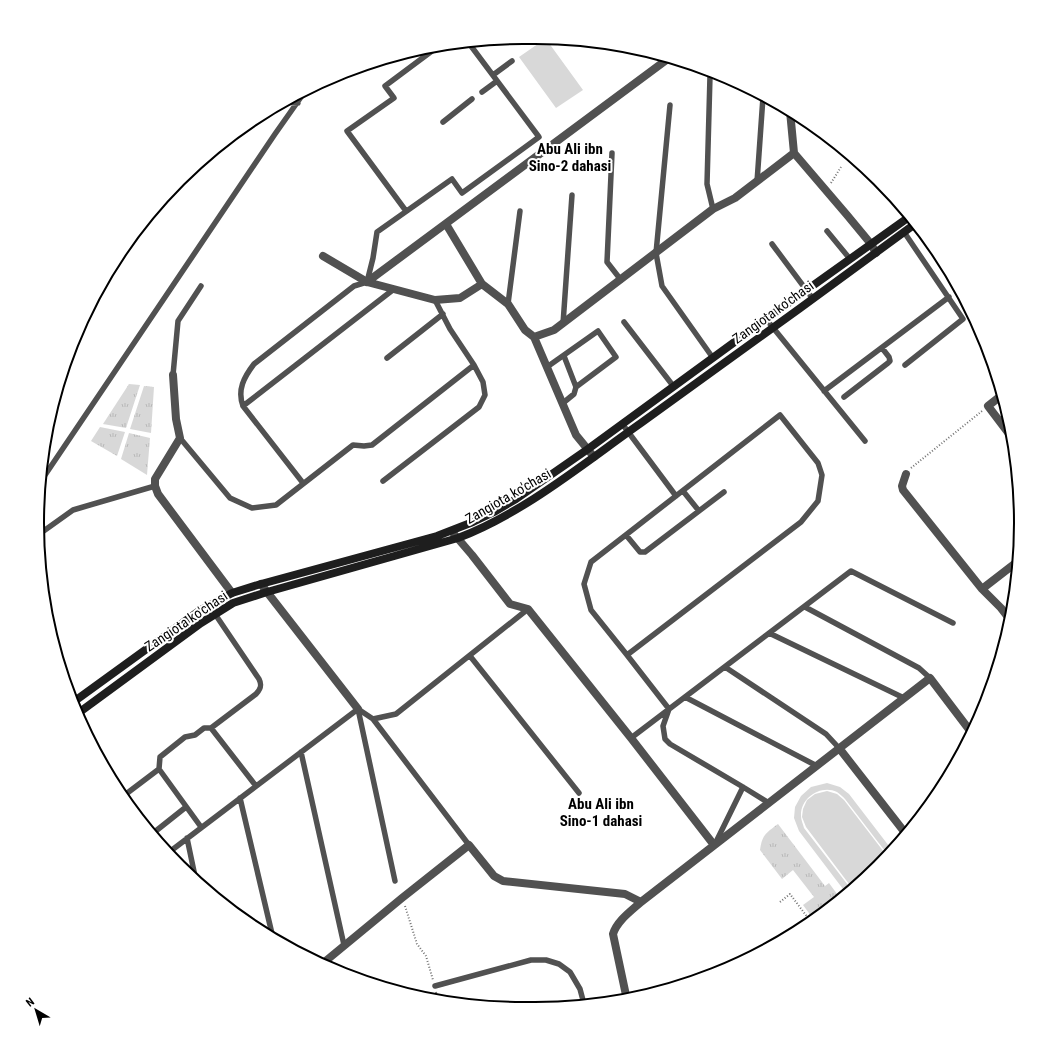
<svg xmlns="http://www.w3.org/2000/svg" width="1058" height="1046" font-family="'Roboto Condensed',sans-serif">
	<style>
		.grass { fill: url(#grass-tufts) }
		.park { fill: #d8d8d8 }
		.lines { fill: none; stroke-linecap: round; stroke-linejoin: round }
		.path { stroke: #737373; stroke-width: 2; stroke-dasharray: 1 2; stroke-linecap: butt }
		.service { stroke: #515151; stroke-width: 5.5 }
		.minor { stroke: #515151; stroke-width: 8 }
		.secondary { stroke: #1e1e1e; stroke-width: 8 }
		.labels { text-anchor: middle; stroke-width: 4; stroke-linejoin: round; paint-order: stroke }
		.street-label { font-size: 14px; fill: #000; stroke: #fff }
		.neighbourhood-label { font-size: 15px; font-weight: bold; fill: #000; stroke: #fff }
		.rim { fill: none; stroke: #000; stroke-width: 2 }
	</style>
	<defs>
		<pattern id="grass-tufts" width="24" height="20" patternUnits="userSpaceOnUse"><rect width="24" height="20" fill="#d8d8d8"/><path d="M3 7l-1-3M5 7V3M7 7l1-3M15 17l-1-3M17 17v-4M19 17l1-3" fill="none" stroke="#b8b8b8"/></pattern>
	</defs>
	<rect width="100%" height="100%" fill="#fff"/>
	<path class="grass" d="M 129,384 L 140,385 L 126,428 L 103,424 Z
		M 144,386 L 154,387 L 151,433 L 130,429 Z
		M 100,427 L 125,432 L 117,456 L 91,441 Z
		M 129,433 L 150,438 L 147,475 L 121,459 Z
		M 778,824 L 825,886 L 829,883 L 840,898 L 814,920 L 803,905 L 814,897 L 793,870 L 782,879 L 760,850 C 762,835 766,833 778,824 Z"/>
	<path class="park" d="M 545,39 L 546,39 L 583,90 L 556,108 L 519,57 Z
		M 827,783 L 840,787 L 849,794 L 892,850 L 888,855 L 845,799 C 843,797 840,794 837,792 C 821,784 800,798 801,816 C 801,820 803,824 804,828 L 851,889 L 846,893 L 799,831 L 794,818 L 795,807 L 801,796 L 811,787 Z
		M 827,791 L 837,794 L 844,800 L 887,856 L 879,866 L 852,888 L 806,827 L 802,817 L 803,809 L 807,800 L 815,794 Z"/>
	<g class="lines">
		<path class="path" d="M 831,183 L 841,167
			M 911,468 L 982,411
			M 780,902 L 790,894 L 811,922
			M 405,906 L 417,944 L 426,956 L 433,980
			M 436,992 L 438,1001"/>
		<path class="service" d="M 493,75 L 512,61
			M 710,76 L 707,184 L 713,209
			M 482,92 L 497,81
			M 284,102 L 298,103
			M 670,105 L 656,253 L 662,286 L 713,358
			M 443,122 L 472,99
			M 612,153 L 607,262 L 621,280
			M 757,182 L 763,97
			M 406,211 L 347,131 L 394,98 L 385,86 L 440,45
			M 827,231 L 850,259
			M 904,232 L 963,319 L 905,365
			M 772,244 L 813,299
			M 508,304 L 520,211
			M 766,319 L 865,441
			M 624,322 L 674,387
			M 563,324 L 572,195
			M 564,356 L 576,387
			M 387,358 L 443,314
			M 547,367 L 598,331 L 616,357 L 576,387 L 574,394 L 563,403
			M 173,375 L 178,321 L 201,286
			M 824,391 L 949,297
			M 844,397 L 888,363 L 890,361 L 889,357 L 882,348
			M 243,406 L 394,289
			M 623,425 L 676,496
			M 180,438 L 230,498 L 252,508 L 276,505 L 353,445 L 364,446 L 372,445 L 474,365
			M 41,481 L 275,134 L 306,90
			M 383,481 L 479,407 L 485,395 L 483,382 L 474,365 L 450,329 L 435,300
			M 303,483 L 243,406 C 237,390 244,377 254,364 L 354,286 L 367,282 L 373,258 L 377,232 L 452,179 L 462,193 L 539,137 L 468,42
			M 683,491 L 699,511
			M 38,535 L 73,510 L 155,486
			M 626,535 L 640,552 L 645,552 L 724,492
			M 805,607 L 919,668 L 930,678
			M 769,633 L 904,698
			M 627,655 L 591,610 L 584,584 L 591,562 L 780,415 L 818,463 L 822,475 L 818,501 L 801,522 L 627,655 L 669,709 L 663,726 L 665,739 L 670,744 L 743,787 L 769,803
			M 470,656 L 579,793
			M 725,667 L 826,734 L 839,748
			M 685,697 L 817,766
			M 358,709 L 395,881
			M 373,719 L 469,845
			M 211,728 L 256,786
			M 631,738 L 851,571 L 953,623
			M 301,752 L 344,945
			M 159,769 L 201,827
			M 122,797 L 159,769 L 160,757 L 185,737 L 195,735 L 204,728 L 211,728 L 256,694 C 261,689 262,685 259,679 L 215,614
			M 240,798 L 273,938
			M 152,834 L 186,807
			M 187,838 L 196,881
			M 715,844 L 743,787
			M 168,853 L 358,709 L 373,719 L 396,714 L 528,609
			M 435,986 L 531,960 L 546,960 L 559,964 L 570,972 L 580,989 L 584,1004"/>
		<path class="minor" d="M 790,111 L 794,153 L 847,215 L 871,244 L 876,253
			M 446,224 L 482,284
			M 323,256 L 367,282 L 435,300 L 460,298 L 482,284 L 508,304 L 525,330 L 534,337 L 554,330 L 713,209 L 735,198 L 794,153
			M 367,282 L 669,58
			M 534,337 L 576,435 L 594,457
			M 173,375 L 176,419 L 180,438 L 155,479 L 155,486 L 158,494 L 232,593
			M 1002,395 L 988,406 L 1013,439
			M 906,474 L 902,486 L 903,490 L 982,589 L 1001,608 L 1011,621
			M 454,534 L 472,555 L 510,604 L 528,609 L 631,738 L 714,845
			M 261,584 L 267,592 L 358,709
			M 982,589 L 1017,562
			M 839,748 L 906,834
			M 322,964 L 402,898 L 469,845 L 494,876 L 503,881 L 625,894 L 641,902 L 930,678 L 971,732
			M 627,1000 L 613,934 C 617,921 631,911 641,902"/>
		<path class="secondary" d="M 72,703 L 199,611 L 232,593 L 261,584 L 437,536 L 473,522 L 494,512 L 516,499 L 588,449 L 766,319 L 909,217
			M 77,714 L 201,623 L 233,603 L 267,592 L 458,538 C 524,513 584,463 641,423 C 733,357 824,291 915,224"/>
	</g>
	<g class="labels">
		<g class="street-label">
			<text transform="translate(773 312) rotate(-36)" y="5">Zangiota ko'chasi</text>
			<text transform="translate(508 496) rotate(-30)" y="5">Zangiota ko'chasi</text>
			<text transform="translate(186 621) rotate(-34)" y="5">Zangiota ko'chasi</text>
		</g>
		<g class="neighbourhood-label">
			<text x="570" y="154">Abu Ali ibn<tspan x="570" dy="17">Sino-2 dahasi</tspan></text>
			<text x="601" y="809">Abu Ali ibn<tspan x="601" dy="17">Sino-1 dahasi</tspan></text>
		</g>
	</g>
	<path d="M0 0H1058V1046H0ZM523 44H535A479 479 0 0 1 1014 523V523A479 479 0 0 1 535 1002H523A479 479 0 0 1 44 523V523A479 479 0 0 1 523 44Z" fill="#fff" fill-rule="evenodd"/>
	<path class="rim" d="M523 44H535A479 479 0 0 1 1014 523V523A479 479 0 0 1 535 1002H523A479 479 0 0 1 44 523V523A479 479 0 0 1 523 44Z"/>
	<g transform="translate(36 1010) rotate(322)" stroke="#ffffff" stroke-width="3" paint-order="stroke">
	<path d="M0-3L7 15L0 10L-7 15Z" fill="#000000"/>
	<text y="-6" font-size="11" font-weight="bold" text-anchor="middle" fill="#000000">N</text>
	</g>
</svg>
